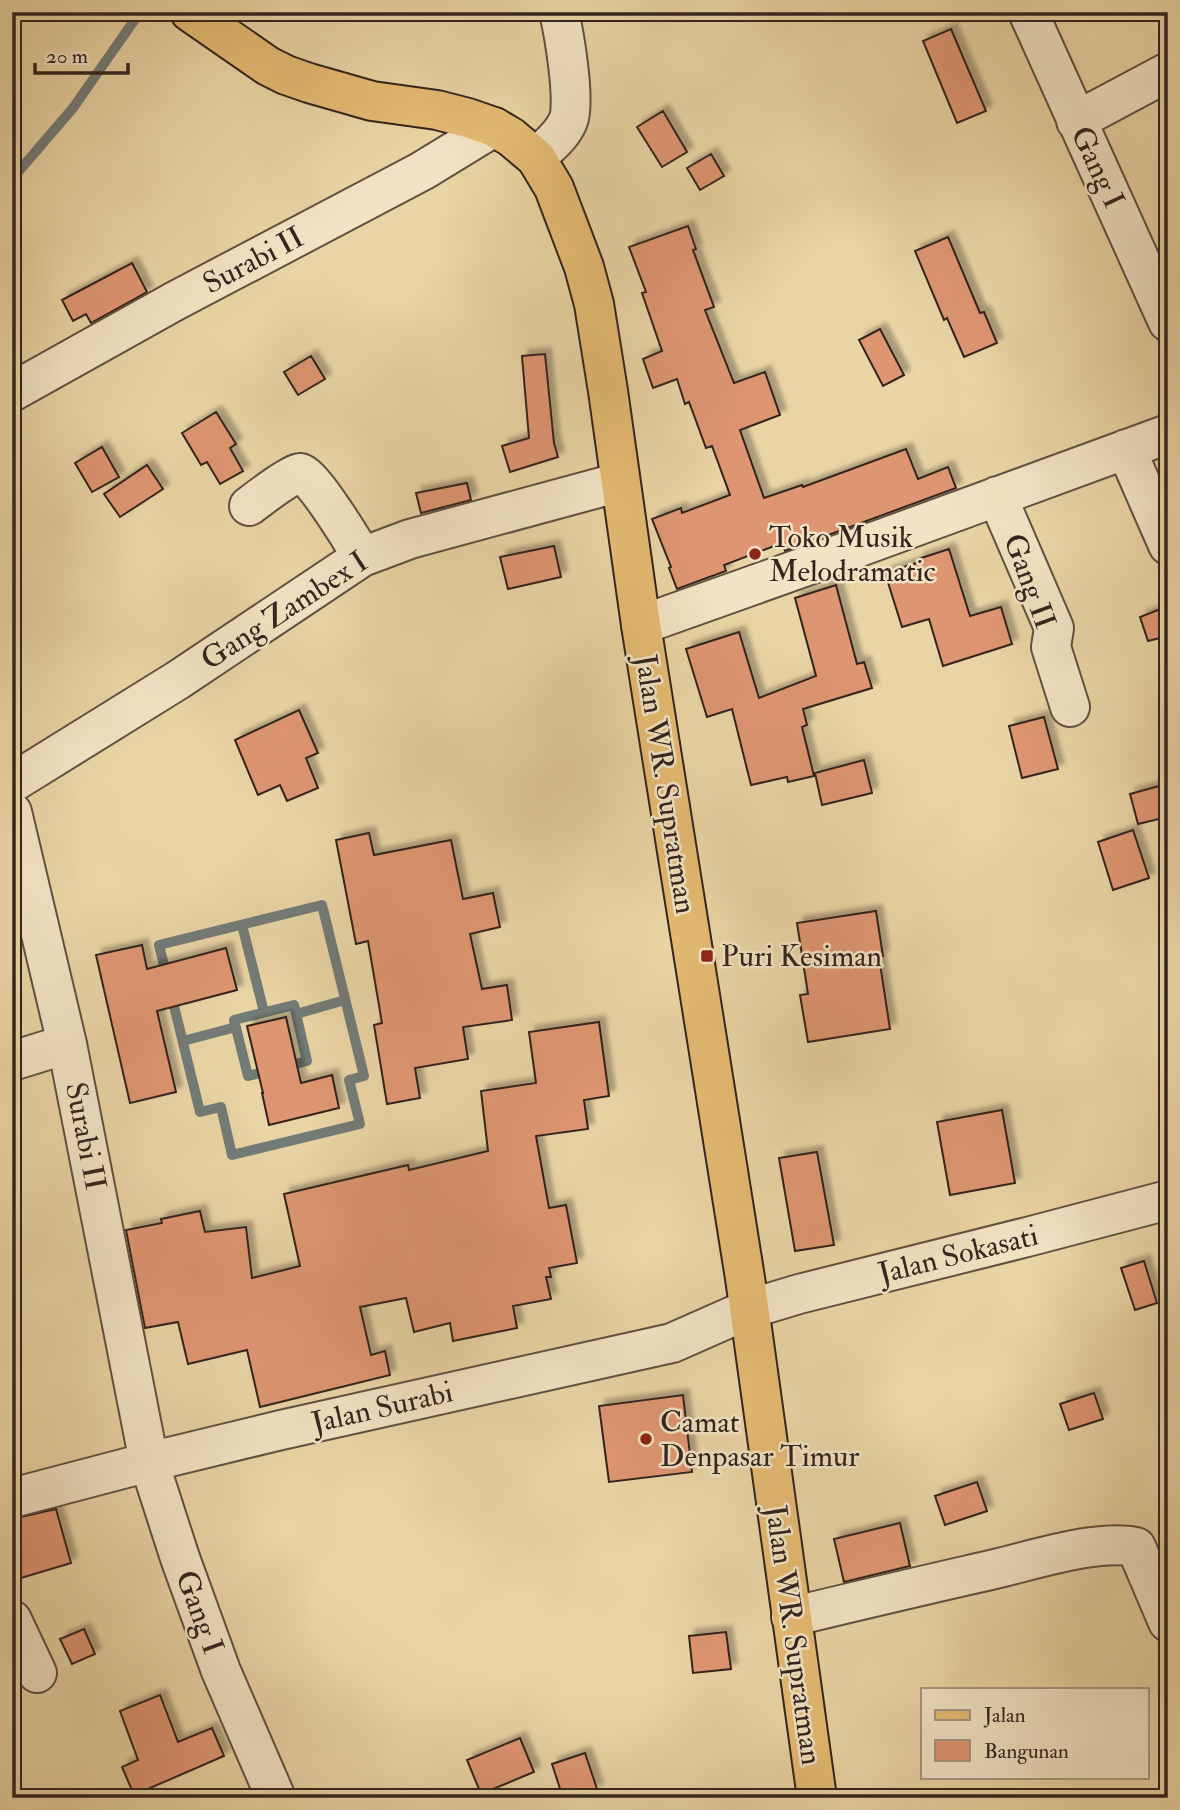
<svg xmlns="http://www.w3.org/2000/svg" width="1180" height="1810" font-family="'IM FELL Double Pica',serif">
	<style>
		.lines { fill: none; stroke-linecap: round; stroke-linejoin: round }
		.stream { stroke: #737b77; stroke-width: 10 }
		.building { fill: #de9572; stroke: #33241e; stroke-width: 2; filter: url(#shadow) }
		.minor-casing { stroke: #605040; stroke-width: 42 }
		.major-casing { stroke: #33241e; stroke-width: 42 }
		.minor { stroke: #f1e3c4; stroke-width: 38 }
		.major { stroke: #e4ba72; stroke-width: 38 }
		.poi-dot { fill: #8f2418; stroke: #f1e3c4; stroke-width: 2.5 }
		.labels { text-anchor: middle; stroke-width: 5; stroke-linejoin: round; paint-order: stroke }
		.street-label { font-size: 30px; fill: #33241e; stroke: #f1e3c4 }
		.poi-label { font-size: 30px; fill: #33241e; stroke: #f1e3c4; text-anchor: start }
	</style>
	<defs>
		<filter id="shadow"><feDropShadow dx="6" dy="-6" stdDeviation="2" flood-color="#0004"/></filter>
	</defs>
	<rect width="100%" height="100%" fill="#e9d4a4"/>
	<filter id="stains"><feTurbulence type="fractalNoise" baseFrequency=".00286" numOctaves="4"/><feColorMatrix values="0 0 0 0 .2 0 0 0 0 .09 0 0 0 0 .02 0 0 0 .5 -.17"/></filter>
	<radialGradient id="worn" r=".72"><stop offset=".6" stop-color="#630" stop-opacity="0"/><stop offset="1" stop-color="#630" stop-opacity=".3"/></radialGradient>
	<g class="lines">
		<path class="stream" d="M 12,179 L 73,108 L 140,12
			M 322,905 L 364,1076 L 349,1080 L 360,1124 L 232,1155 L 221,1107 L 200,1112 L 159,945 Z
			M 242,925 L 264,1012
			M 294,1005 L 307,1061 L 248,1076 L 234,1020 Z
			M 296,1014 L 345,1000
			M 183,1041 L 236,1027"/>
	</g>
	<path class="building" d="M 951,29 L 986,111 L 957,123 L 923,41 Z
		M 663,111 L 687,152 L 662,167 L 637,127 Z
		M 711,154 L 724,176 L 700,190 L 687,168 Z
		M 688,226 L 696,249 L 693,250 L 714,307 L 705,310 L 734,383 L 765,372 L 780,415 L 740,430 L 764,498 L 802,485 L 803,487 L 906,449 L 918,479 L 948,467 L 956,488 L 785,551 L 782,543 L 724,565 L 726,571 L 677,589 L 669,568 L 671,567 L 652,519 L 681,508 L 682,513 L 730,495 L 712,446 L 706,448 L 689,402 L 685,404 L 677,379 L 653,388 L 643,359 L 662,351 L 642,293 L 646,292 L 629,247 Z
		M 948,237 L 980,313 L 984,312 L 997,343 L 964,357 L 947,318 L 944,320 L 915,251 Z
		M 132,263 L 147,292 L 91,323 L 86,314 L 73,321 L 62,300 Z
		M 880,329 L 904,375 L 883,386 L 859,340 Z
		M 545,354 L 554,443 L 558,457 L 510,472 L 502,446 L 529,438 L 522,356 Z
		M 311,356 L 325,379 L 298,395 L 284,372 Z
		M 216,412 L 236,444 L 230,448 L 243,471 L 220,484 L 207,462 L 201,465 L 182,433 Z
		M 102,447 L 119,477 L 92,492 L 75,463 Z
		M 147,465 L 163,489 L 120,517 L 104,494 Z
		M 467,483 L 471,500 L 421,513 L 416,493 Z
		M 554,546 L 561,577 L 508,589 L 500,557 Z
		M 949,549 L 970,616 L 1001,607 L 1012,644 L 943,666 L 929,619 L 902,627 L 885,573 L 920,562 L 918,559 Z
		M 836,585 L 857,664 L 864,662 L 872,688 L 803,709 L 807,725 L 802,727 L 814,776 L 788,782 L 787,777 L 751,785 L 732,709 L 707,717 L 686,649 L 739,632 L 759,698 L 816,676 L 795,598 Z
		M 1168,606 L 1168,636 L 1148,641 L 1140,617 Z
		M 299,710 L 318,753 L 306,758 L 318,788 L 287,801 L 280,785 L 258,795 L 235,740 Z
		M 1044,717 L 1058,769 L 1022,778 L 1009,726 Z
		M 864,760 L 872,793 L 822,805 L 815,773 Z
		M 1159,786 L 1167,817 L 1138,824 L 1130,794 Z
		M 1133,830 L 1149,878 L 1113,890 L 1098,842 Z
		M 369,833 L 374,855 L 451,840 L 463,899 L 493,893 L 500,927 L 470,934 L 482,989 L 507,985 L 512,1020 L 463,1027 L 468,1059 L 415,1068 L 420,1098 L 387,1104 L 374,1025 L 382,1023 L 368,941 L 356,944 L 336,840 Z
		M 876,911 L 883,956 L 879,957 L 890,1029 L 808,1042 L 800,995 L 808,994 L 797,923 Z
		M 142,945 L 147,969 L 226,948 L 237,990 L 157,1011 L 176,1092 L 130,1103 L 96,955 Z
		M 286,1017 L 301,1083 L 332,1075 L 339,1108 L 269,1125 L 262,1093 L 263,1093 L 247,1026 Z
		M 599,1022 L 609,1096 L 584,1100 L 588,1129 L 536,1136 L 549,1208 L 566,1205 L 577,1263 L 549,1268 L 551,1277 L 546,1277 L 551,1299 L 513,1306 L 517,1328 L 453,1341 L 450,1323 L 414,1332 L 406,1298 L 360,1307 L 371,1355 L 385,1351 L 390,1375 L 260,1407 L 247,1350 L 188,1364 L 178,1322 L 145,1328 L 126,1230 L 162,1223 L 161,1219 L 200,1211 L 205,1232 L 246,1227 L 252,1278 L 300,1266 L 284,1194 L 408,1165 L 409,1170 L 488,1151 L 481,1091 L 536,1083 L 529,1032 Z
		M 1002,1110 L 1015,1183 L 950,1195 L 937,1122 Z
		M 817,1152 L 834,1245 L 795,1251 L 779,1158 Z
		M 1144,1261 L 1157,1303 L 1135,1310 L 1121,1268 Z
		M 1094,1393 L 1103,1419 L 1069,1430 L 1060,1404 Z
		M 683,1395 L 692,1472 L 609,1482 L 599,1406 Z
		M 977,1482 L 987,1511 L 945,1525 L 935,1496 Z
		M 56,1509 L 71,1563 L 21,1578 L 12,1548 L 12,1519 Z
		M 900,1523 L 910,1566 L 844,1582 L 834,1539 Z
		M 84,1629 L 95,1654 L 72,1664 L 60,1639 Z
		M 726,1632 L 731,1669 L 693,1673 L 689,1636 Z
		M 160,1695 L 178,1742 L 212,1728 L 224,1756 L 134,1795 L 122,1767 L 138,1760 L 120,1711 Z
		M 520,1738 L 534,1772 L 481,1794 L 467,1760 Z
		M 585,1753 L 597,1789 L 572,1798 L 563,1798 L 552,1764 Z"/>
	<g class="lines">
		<defs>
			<path id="minor" d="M 1028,12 L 1168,322
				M 1076,121 L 1168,72
				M 536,158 C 547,147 562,136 568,121 C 576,103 564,33 559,12
				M 12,392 L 175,301 L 422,171 L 494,127
				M 1126,449 L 1168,545
				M 997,496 L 1054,628 L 1051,647 L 1070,707
				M 249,506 C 257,500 292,473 300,473 C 312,474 354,543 362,557
				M 641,625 L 832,557 L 1168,434
				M 12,783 L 178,680 L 362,557 L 410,539 L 620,482
				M 12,812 L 67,1044 L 149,1462 L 180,1558 L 221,1671 L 276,1798
				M 12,1061 L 67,1044
				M 12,1498 L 149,1462 L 281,1430 L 672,1343 L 749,1309 L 799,1294 L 1031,1236 L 1168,1200
				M 791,1617 C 860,1600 930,1584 999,1568 C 1037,1559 1099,1539 1136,1547 L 1168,1622
				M 12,1620 L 37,1673"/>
			<path id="major" d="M 190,12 L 268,66 L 286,75 L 309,83 L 372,101 L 437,110 L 468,118 L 494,127 L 511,137 L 536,158 L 554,188 L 584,267 L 594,304 L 608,391 L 641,625 L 745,1278 L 817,1798"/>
		</defs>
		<use href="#minor" class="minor-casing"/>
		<use href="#major" class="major-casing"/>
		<use href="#minor" class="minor"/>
		<use href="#major" class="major"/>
	</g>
	<g class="poi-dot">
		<circle cx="755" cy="554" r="7"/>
		<rect x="700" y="949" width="14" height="14" rx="3.5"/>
		<circle cx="646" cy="1439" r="7"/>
	</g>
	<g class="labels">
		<g class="street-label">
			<text transform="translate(1098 167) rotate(65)" y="10">Gang I</text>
			<text transform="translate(253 260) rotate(-28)" y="10">Surabi II</text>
			<text transform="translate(1030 581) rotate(70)" y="10">Gang II</text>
			<text transform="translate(284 610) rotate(-33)" y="10">Gang Zambex I</text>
			<text transform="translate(666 784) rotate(81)" y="10">Jalan WR. Supratman</text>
			<text transform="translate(86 1136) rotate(79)" y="10">Surabi II</text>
			<text transform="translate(958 1254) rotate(-14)" y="10">Jalan Sokasati</text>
			<text transform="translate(382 1407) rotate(-13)" y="10">Jalan Surabi</text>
			<text transform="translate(200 1612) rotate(70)" y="10">Gang I</text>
			<text transform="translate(794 1635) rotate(82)" y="10">Jalan WR. Supratman</text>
		</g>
		<g class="poi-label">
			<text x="769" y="547">Toko Musik<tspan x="769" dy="34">Melodramatic</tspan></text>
			<text x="721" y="966">Puri Kesiman</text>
			<text x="660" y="1432">Camat<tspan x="660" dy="34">Denpasar Timur</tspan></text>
		</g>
	</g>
	<rect width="1180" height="1810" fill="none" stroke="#e9d4a4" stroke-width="42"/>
	<rect x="14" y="14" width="1152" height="1782" fill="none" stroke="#33241e" stroke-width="3.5"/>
	<rect x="21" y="21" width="1138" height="1768" fill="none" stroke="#33241e" stroke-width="2"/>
	<rect x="921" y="1688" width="228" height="91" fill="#f1e3c4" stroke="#a59782" stroke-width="2"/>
	<rect x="935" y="1710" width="35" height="10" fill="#e4ba72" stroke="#a59782" stroke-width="2"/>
	<text x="984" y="1722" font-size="21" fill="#33241e">Jalan</text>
	<rect x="935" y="1740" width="35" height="21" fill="#de9572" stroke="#a59782" stroke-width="2"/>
	<text x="984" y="1758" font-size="21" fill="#33241e">Bangunan</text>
	<path d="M35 63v10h93v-10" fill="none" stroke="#33241e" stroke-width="3.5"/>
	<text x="46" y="63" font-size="21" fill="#33241e" stroke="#f1e3c4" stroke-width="5" paint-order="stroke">20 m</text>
	<rect width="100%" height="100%" filter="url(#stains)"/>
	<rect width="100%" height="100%" fill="url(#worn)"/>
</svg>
